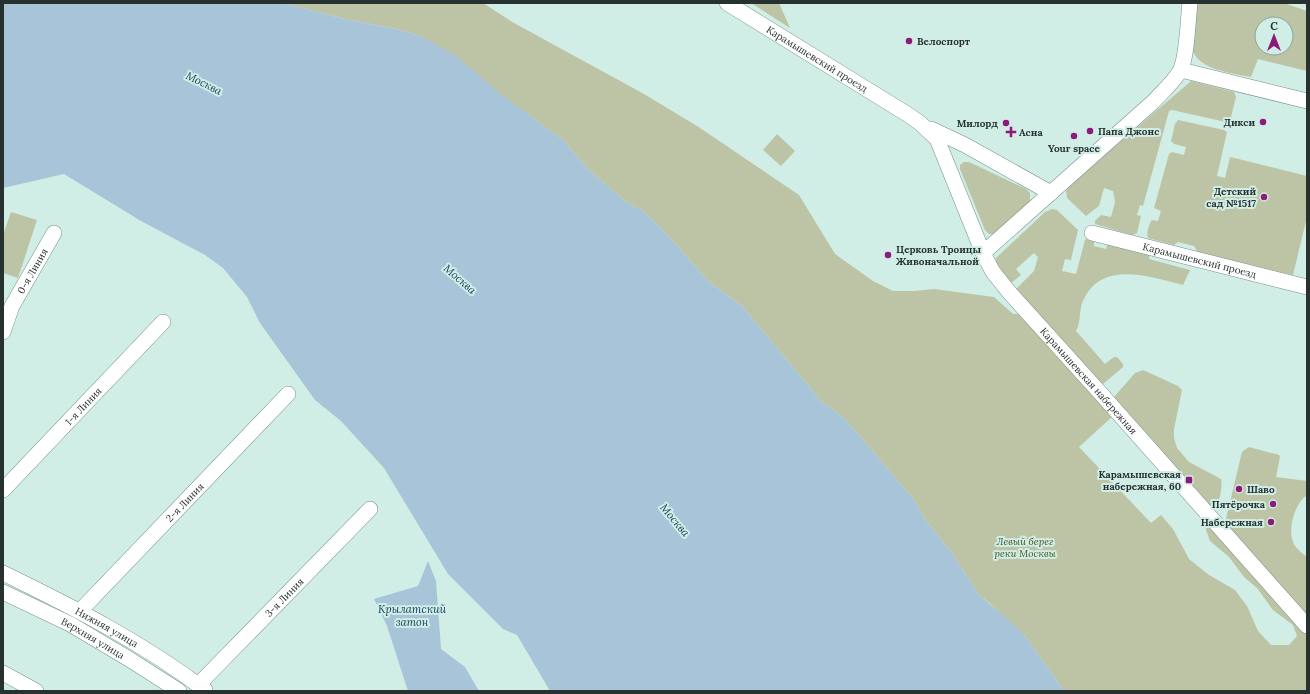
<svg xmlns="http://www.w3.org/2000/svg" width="1310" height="694" font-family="Lora,serif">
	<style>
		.green { fill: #bdc4a5; fill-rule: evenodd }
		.water { fill: #a8c4d9 }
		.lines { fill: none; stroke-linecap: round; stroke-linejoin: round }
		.minor-casing { stroke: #748f89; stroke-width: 16 }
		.minor { stroke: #fff; stroke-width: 15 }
		.poi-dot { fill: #8d1a7b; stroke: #d0ede6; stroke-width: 1.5 }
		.labels { text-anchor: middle; stroke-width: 4; stroke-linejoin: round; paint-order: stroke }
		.poi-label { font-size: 10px; font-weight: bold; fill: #273230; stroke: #d0ede6; text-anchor: end }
		.street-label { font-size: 10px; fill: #273230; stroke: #d0ede6 }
		.park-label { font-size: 10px; font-style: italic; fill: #4a521f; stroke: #d0ede6 }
		.water-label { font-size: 11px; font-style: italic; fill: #0e3e5d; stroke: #d0ede6 }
	</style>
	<rect width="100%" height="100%" fill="#d0ede6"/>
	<path class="green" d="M 282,3 L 483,3 L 514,23 L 644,94 L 697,126 L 799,195 L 835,254 L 873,281 L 893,291 L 915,291 L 934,289 L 994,297 L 1013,314 L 1018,314 L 1113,416 L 1079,447 L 1151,523 L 1161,515 L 1173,529 L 1189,559 L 1209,575 L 1235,590 L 1247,606 L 1258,631 L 1271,645 L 1289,645 L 1297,636 L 1293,625 L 1273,610 L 1257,588 L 1244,577 L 1229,557 L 1210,541 L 1206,530 L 1206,519 L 1307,635 L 1307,691 L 1064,691 L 1025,636 L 988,602 L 979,595 L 951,552 L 924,518 L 915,501 L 845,419 L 821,401 L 742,306 L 709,282 L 662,229 L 643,211 L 626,202 L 589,170 L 563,140 L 421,36 L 396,29 L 345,19 Z
		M 751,3 L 779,3 L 790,28 Z
		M 1195,3 L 1284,3 L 1307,11 L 1307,71 L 1258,59 L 1251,77 C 1232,73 1192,70 1191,43 C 1191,30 1194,16 1195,3 ZM 1262,24 L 1286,24 L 1286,48 L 1262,48 Z
		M 1191,81 L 1234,92 L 1236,97 L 1230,121 L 1226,122 L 1172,110 L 1169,111 L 1143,206 L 1140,205 L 1137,215 L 1141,216 L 1137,233 L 1132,235 L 1095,224 L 1095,221 L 1101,215 L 1111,217 L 1115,202 L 1113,191 L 1104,188 L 1099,206 L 1086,216 L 1067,198 L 1066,191 L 1069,186 Z
		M 1178,120 L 1224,130 L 1227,132 L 1217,176 L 1225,178 L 1230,157 L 1307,176 L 1307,217 L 1293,275 L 1206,254 L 1197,251 L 1194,246 L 1178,242 L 1174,245 L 1148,238 C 1146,234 1149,224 1152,220 L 1158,221 L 1161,211 L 1154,208 L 1169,154 L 1172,152 L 1184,155 L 1186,147 L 1174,144 L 1171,141 L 1175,124 Z
		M 777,134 L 795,151 L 781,166 L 763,150 Z
		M 964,162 L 969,162 L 1026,189 L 1030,193 L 1030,203 L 994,234 L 989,234 L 985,230 L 960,169 L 960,165 Z
		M 1052,209 L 1057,210 L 1078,230 L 1071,260 L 1065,259 L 1062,271 L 1076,274 L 1085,240 L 1088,238 L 1094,240 L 1094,246 L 1106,249 L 1108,243 L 1150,253 L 1149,259 L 1190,270 L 1183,285 C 1150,277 1103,260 1084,299 C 1078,309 1082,321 1076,331 L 1105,364 L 1114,357 L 1117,357 L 1123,364 L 1123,367 L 1103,384 L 1101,385 L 1016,289 L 1034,271 L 1038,257 L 1034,253 L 1016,269 L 1021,275 L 1011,283 C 1004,276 996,269 996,258 L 1045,212 Z
		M 11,212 L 37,220 L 18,278 L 3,273 L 3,235 Z
		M 1143,370 L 1178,386 L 1182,390 L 1174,429 L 1174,438 L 1177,448 L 1189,462 L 1221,479 C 1223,488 1219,506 1212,510 L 1114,397 L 1135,373 Z
		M 1249,447 L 1279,455 L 1280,457 L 1276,477 L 1307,481 L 1307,495 C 1294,504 1286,532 1295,546 C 1298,550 1303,554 1307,557 L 1307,617 L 1225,523 L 1242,452 Z"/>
	<path class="water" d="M 3,3 L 282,3 L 345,19 L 396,29 L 421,36 L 456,56 L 502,95 L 563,140 L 589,170 L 626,202 L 643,211 L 662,229 L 709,282 L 742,306 L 821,401 L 845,419 L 915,501 L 924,518 L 951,552 L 979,595 L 1011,622 L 1025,636 L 1064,691 L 550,691 L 517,635 L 503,629 L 448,574 L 384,468 L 341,421 L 315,400 L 260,323 L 247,297 L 223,268 L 205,255 L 141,221 L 64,174 L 3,188 Z
		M 428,561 L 436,581 L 441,649 L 465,667 L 479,691 L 408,691 L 387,626 L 374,599 L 418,586 Z"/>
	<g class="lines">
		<defs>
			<g id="minor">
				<path id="s1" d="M 727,3 L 907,114 L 920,123 L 937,139 L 983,253 L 993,272 L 1009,292 L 1103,396 L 1307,626"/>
				<path d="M 1181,70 L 1307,101"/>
				<path d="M 931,129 L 965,145 L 1051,193"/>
				<path id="s2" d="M 1092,233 L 1307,287"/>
				<path d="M 983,253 L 1153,102 C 1162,92 1173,83 1180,71 C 1187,59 1188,19 1190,3"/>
				<path id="s3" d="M 3,332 L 12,306 L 54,233"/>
				<path id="s4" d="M 3,490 L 163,322"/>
				<path id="s5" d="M 3,573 C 73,607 143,643 205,690"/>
				<path id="s6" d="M 3,592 L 70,624 L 129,659 L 179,691"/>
				<path id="s7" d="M 80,611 L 288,394"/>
				<path d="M 3,673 L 36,691"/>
				<path id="s8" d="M 198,685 L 370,509"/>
			</g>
		</defs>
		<use href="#minor" class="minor-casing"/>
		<use href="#minor" class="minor"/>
	</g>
	<g class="poi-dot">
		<circle cx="909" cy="41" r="4"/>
		<circle cx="1263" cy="122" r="4"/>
		<circle cx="1006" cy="123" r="4"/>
		<circle cx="1090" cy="131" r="4"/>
		<path d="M1009 126h4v4h4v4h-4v4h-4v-4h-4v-4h4z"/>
		<circle cx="1074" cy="136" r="4"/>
		<circle cx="1264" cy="197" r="4"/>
		<circle cx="888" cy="255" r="4"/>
		<rect x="1185" y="476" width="8" height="8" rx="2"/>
		<circle cx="1239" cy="489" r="4"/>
		<circle cx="1273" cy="504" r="4"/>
		<circle cx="1271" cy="522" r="4"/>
	</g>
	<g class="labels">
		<g class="poi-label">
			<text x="917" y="45" text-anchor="start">Велоспорт</text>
			<text x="1255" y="126">Дикси</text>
			<text x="998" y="127">Милорд</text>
			<text x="1098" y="135" text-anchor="start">Папа Джонс</text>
			<text x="1019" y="136" text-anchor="start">Асна</text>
			<text x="1074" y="152" text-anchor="middle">Your space</text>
			<text x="1256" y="195">Детский<tspan x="1256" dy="12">сад №1517</tspan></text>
			<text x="896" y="253" text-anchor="start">Церковь Троицы<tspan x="896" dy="12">Живоначальной</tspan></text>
			<text x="1181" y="478">Карамышевская<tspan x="1181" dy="12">набережная, 60</tspan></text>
			<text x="1247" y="493" text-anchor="start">Шаво</text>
			<text x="1265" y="508">Пятёрочка</text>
			<text x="1263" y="526">Набережная</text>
		</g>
		<g class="street-label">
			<text dy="4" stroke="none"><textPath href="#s1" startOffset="106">Карамышевский проезд</textPath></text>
			<text dy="4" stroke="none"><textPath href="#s2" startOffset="111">Карамышевский проезд</textPath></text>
			<text dy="4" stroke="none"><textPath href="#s3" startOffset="68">0-я Линия</textPath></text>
			<text dy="4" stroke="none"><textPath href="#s1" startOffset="540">Карамышевская набережная</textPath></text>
			<text dy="4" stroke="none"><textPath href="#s4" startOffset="116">1-я Линия</textPath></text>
			<text dy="4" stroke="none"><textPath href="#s7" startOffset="151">2-я Линия</textPath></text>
			<text dy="4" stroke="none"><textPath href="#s8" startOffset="123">3-я Линия</textPath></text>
			<text dy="4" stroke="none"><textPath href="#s5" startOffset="117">Нижняя улица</textPath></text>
			<text dy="4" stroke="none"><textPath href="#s6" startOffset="101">Верхняя улица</textPath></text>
		</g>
		<g class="park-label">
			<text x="1025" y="545">Левый берег<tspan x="1025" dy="12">реки Москвы</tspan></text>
		</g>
		<g class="water-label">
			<text transform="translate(204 83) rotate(26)" y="4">Москва</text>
			<text transform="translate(460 279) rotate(41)" y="4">Москва</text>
			<text transform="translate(675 520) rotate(50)" y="4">Москва</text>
			<text x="412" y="613">Крылатский<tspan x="412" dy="13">затон</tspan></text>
		</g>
	</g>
	<rect width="1310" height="694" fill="none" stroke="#273230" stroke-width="8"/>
	<g transform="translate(1274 36)"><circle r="19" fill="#d0ede6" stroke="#8ca29d"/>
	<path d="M0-3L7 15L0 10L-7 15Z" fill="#8d1a7b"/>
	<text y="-6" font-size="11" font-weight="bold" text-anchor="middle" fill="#273230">С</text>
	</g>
</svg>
